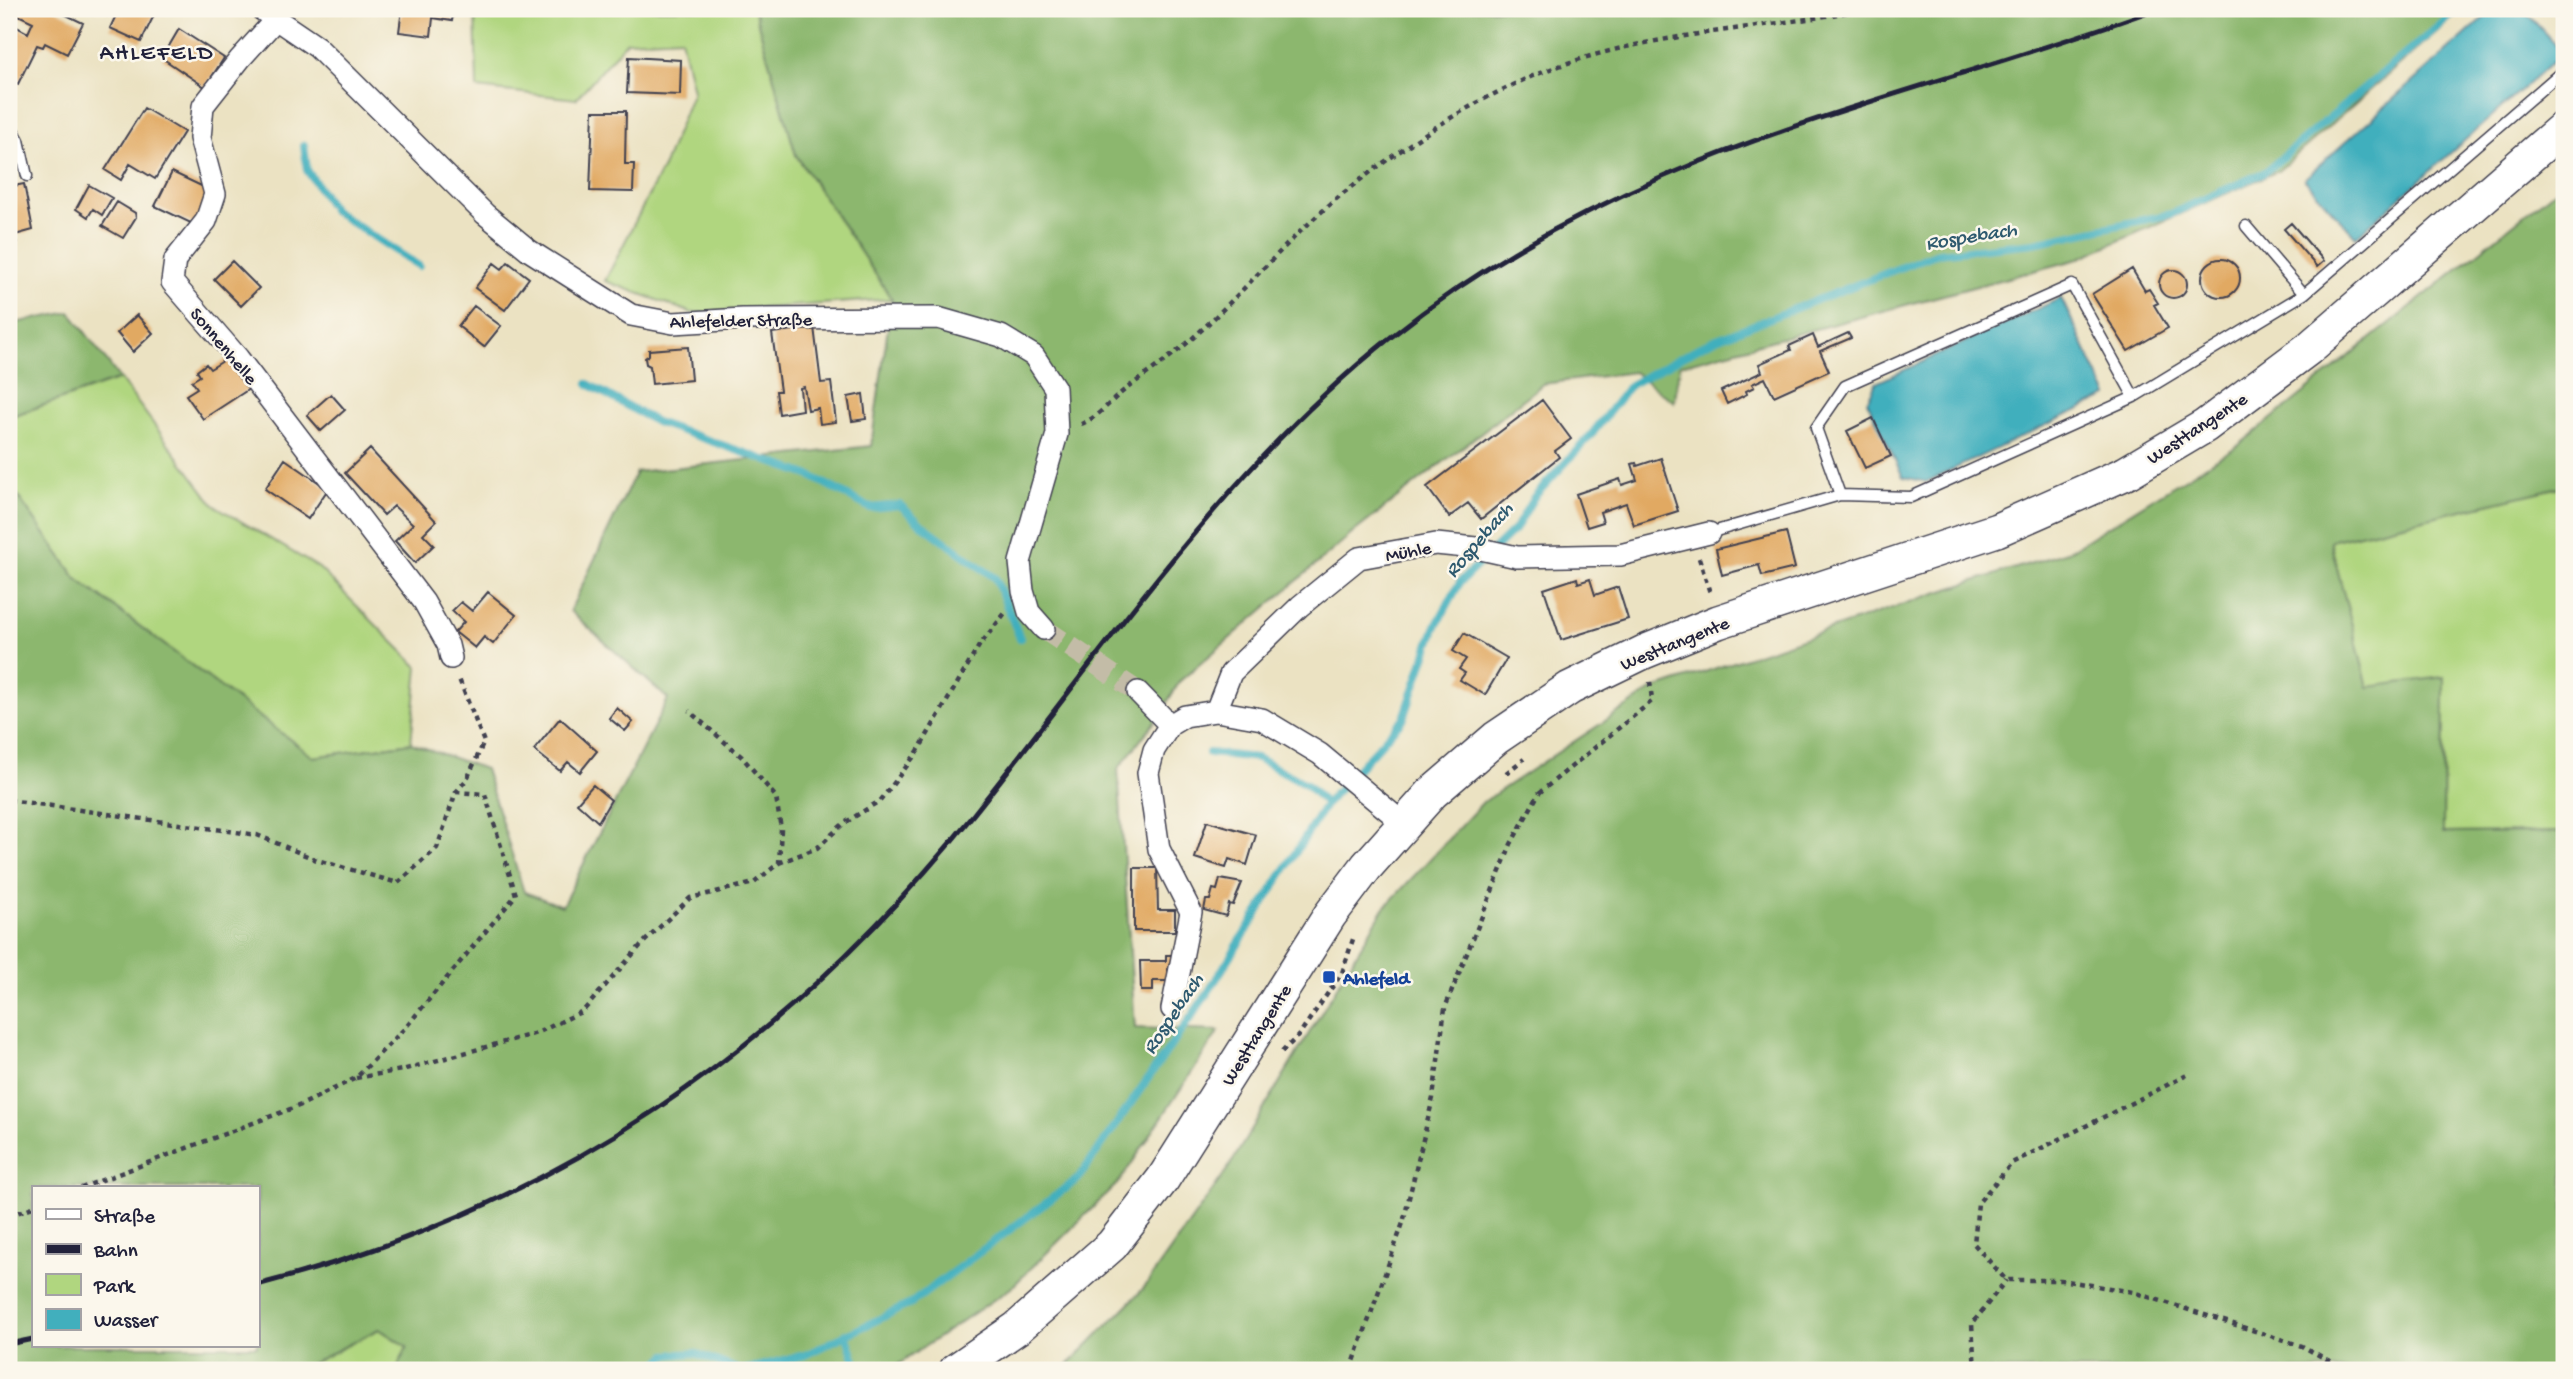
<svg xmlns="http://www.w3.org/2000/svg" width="2573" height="1379" font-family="'Gochi Hand',sans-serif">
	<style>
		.green { fill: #b0d67f; stroke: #697c5d; stroke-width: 2 }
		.forest { fill: #8cb76e; stroke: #576c54; stroke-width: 2; fill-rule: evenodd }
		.water { fill: #41afbd; stroke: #32687c; stroke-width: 2 }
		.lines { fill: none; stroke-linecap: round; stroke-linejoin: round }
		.stream { stroke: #41afbd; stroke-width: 8 }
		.building { fill: #e1a962 }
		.minor-tunnel { stroke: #c3bca7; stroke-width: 21; stroke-dasharray: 21 10; stroke-linecap: butt }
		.service-casing { stroke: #403f4f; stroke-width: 13 }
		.minor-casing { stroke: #403f4f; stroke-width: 24 }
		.primary-casing { stroke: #403f4f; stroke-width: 36 }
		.path { stroke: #403f4f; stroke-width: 4.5; stroke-dasharray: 5 5; stroke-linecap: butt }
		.service { stroke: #fff; stroke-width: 10 }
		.minor { stroke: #fff; stroke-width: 21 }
		.primary { stroke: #fff; stroke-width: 33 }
		.rail { stroke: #22223b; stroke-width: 5 }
		.transit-dot { fill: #1a4fb4; stroke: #fbf7ec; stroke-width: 2.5 }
		.labels { text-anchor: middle; stroke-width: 5; stroke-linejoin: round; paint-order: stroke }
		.street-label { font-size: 19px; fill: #22223b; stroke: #fbf7ec }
		.transit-label { font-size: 19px; font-weight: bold; fill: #164399; stroke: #fbf7ec; text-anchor: start }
		.water-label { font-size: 21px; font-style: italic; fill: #2e5a6f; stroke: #fbf7ec }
		.quarter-label { font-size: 23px; letter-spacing: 2px; fill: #22223b; stroke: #fbf7ec }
	</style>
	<rect width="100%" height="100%" fill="#fbf7ec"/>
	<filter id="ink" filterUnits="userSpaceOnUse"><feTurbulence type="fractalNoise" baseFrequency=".0143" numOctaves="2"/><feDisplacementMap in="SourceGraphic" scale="14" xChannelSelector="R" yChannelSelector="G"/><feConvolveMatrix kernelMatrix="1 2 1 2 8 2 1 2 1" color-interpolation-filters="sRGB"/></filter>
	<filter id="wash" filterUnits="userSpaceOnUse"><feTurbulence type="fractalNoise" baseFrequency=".00686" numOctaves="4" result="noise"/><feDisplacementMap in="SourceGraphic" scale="28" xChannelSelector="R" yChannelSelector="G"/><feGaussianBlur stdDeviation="1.57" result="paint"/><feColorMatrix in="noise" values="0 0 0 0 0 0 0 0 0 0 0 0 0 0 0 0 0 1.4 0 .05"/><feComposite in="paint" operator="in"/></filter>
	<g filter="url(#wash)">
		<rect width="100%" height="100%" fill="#ebe2c2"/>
		<path class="green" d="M 475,9 L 754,9 L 796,155 L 892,299 L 692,313 L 605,281 L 664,165 L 693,91 L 681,38 L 627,41 L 576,99 L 477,88 Z
			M 120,379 L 214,505 L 319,568 L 418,667 L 411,743 L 313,757 L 77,579 L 9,484 L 9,417 Z
			M 2564,486 L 2564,832 L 2443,833 L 2444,678 L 2368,688 L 2330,541 Z
			M 379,1329 L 407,1347 L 397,1370 L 299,1370 Z"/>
		<path class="forest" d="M 754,9 L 2463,9 L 2278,171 L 2075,260 L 1680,365 L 1674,402 L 1634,372 L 1543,384 L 1354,532 L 1180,681 L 1157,719 L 1118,769 L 1135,1028 L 1219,1031 L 1120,1181 L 1011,1288 L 890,1370 L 397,1370 L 407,1347 L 379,1329 L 299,1370 L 9,1370 L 9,484 L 77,579 L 313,757 L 411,743 L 485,769 L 524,892 L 562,906 L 668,699 L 570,611 L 636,472 L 871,446 L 892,299 L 796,155 ZM 33,1188 L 257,1188 L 257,1346 L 33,1346 Z
			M 2564,183 L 2564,486 L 2330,541 L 2368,687 L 2444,677 L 2443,833 L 2564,832 L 2564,1370 L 1057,1370 L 1068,1365 L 1143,1289 L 1229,1167 L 1384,908 L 1483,802 L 1652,690 L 1939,592 L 2067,552 L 2239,445 Z
			M 70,312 L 120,379 L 9,417 L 9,324 Z"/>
		<path class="water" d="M 2494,9 L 2523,9 L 2563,53 L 2356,237 L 2304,179 Z
			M 2061,298 L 2108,396 L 1926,482 L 1903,477 L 1867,401 L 1876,383 Z"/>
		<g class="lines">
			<path class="stream" d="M 304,145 L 307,170 L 334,211 L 419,266
				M 588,384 L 656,422 L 811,476 L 870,508 L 900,505 L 921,524 L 995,578 L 1020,638
				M 1209,753 L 1257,758 L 1306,784 L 1326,804
				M 846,1334 L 858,1370
				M 651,1370 L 666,1355 L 695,1353 L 739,1370
				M 745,1370 L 805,1355 L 910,1304 L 1078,1179 L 1207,994 L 1326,804 L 1404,718 L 1435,628 L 1460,582 L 1516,528 L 1534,497 L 1591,435 L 1630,385 L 1709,342 L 1938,253 L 2034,243 L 2171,214 L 2265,172 L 2459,9"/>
		</g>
		<g id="blocks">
			<path class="building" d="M 16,9 L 54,9 L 83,23 L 67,54 L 45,43 L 43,47 L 37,45 L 18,84 L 9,80 L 9,43 L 17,27 L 28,33 L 33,22 L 14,13 Z
				M 119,9 L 157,9 L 141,42 L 110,28 Z
				M 402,9 L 454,9 L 452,21 L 433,18 L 431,36 L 399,32 Z
				M 179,29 L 224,58 L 205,87 L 162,58 Z
				M 629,57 L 681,60 L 680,95 L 627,93 Z
				M 144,108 L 184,132 L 155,179 L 130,164 L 121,180 L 105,170 Z
				M 593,111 L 626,111 L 625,164 L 634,164 L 633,192 L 590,191 Z
				M 172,172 L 214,192 L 197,226 L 155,206 Z
				M 24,184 L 33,230 L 15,235 L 17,246 L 9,247 L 9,187 Z
				M 89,185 L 112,198 L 102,215 L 93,209 L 88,217 L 76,209 Z
				M 117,202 L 135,213 L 136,217 L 123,238 L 102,226 Z
				M 2291,223 L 2324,261 L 2317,267 L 2284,229 Z
				M2202 278a19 19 0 1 1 38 0a19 19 0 1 1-38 0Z
				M 232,261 L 259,288 L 241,306 L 214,279 Z
				M 508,262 L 529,278 L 505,310 L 475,288 L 494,263 L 502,269 Z
				M 2132,269 L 2145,291 L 2149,289 L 2158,303 L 2154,305 L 2168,328 L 2128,351 L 2092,294 Z
				M2159 284a14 14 0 1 1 28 0a14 14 0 1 1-28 0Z
				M 474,306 L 501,326 L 484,347 L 458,326 Z
				M 137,315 L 153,333 L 133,352 L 117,333 Z
				M 814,327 L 821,383 L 831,382 L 836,422 L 820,424 L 818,408 L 808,410 L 804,387 L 800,388 L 802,410 L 779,414 L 776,391 L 780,391 L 772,333 Z
				M 1848,333 L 1851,338 L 1820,351 L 1829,371 L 1774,396 L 1765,378 L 1752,384 L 1754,387 L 1746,391 L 1747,394 L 1727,404 L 1721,391 L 1762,372 L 1759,364 L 1791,350 L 1789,346 L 1813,335 L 1818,347 Z
				M 688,347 L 691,380 L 652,384 L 650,366 L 646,364 L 645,358 L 649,355 L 649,350 Z
				M 228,358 L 249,389 L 203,419 L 186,395 L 197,388 L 192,381 L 200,376 L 197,371 L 206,364 L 210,369 Z
				M 331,394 L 345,410 L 321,431 L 307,415 Z
				M 863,394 L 866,419 L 852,421 L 848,397 Z
				M 1542,400 L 1571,439 L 1555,451 L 1559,457 L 1481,519 L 1468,503 L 1449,517 L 1427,487 Z
				M 1873,418 L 1891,456 L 1865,468 L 1847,431 Z
				M 370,449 L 436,521 L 423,534 L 434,545 L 415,563 L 395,541 L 413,524 L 394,506 L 384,515 L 345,473 Z
				M 1661,458 L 1678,511 L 1634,525 L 1626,503 L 1600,512 L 1603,522 L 1587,527 L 1576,494 L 1620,479 L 1622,485 L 1637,480 L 1632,464 L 1636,463 L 1637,466 Z
				M 285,459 L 328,489 L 308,519 L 265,489 Z
				M 1786,532 L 1795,568 L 1762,576 L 1759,565 L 1722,575 L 1716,549 Z
				M 1577,578 L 1578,583 L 1590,579 L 1595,595 L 1618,587 L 1628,619 L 1561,640 L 1544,589 Z
				M 488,592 L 516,615 L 493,644 L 484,637 L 475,648 L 455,632 L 464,622 L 452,611 L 461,602 L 472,611 Z
				M 1464,633 L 1507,658 L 1485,695 L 1460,680 L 1465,673 L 1459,669 L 1466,659 L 1453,651 Z
				M 617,708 L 633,722 L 625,731 L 609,718 Z
				M 560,718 L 597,751 L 580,772 L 568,762 L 560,771 L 534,750 Z
				M 593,785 L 611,800 L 598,822 L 577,803 Z
				M 1207,821 L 1256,835 L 1247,865 L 1229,859 L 1226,868 L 1195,858 Z
				M 1134,868 L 1157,868 L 1158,910 L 1175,910 L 1175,931 L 1134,931 Z
				M 1220,879 L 1242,883 L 1233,905 L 1229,904 L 1226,916 L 1204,910 L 1206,900 L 1210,900 L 1213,889 L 1217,890 Z
				M 1166,955 L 1173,955 L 1174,968 L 1168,969 L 1168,981 L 1153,981 L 1153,991 L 1141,991 L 1140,961 L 1166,961 Z"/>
		</g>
	</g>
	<g filter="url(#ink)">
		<use href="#blocks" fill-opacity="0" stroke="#403f4f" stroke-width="2"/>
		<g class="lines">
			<path class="minor-tunnel" d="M 1044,629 L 1138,692"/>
			<defs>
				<path id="service" d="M 9,123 L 19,140 L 27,176
					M 2246,226 L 2304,294
					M 2134,397 L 2304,294 L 2559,74
					M 1709,533 L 1840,495 L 1816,428 L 1845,386 L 2072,285 L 2134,397 L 1911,497 L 1840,495"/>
				<path id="minor" d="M 261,9 L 317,47 L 485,214 L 530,251 L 631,315 L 673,323 L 743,319 L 938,318 L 1001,336 L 1034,356 L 1055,388 L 1057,434 L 1020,562 L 1023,591 L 1029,612 L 1044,629
					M 277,18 L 240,59 L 203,106 L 200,138 L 215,194 L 206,221 L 175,260 L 172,282 L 238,358 L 424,602 L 448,645 L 451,658
					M 1138,692 L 1170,725
					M 1216,711 L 1231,673 L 1300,606 L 1359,558 L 1436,544 L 1476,548 L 1517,557 L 1620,555 L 1709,533
					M 1172,1009 L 1191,912 L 1159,849 L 1148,773 L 1154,750 L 1170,725 L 1185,716 L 1216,711 L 1262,719 L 1320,754 L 1403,823"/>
				<path id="primary" d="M 956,1370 L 1017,1328 L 1112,1245 L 1163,1179 L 1330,915 L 1367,866 L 1432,793 L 1496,738 L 1570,688 L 1644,652 L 1718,622 L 1997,530 L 2126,473 L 2205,426 L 2308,349 L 2564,127"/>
			</defs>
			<use href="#service" class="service-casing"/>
			<use href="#minor" class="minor-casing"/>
			<use href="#primary" class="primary-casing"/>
			<path class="path" d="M 1081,424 C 1099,417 1111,400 1126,389 C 1146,374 1167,360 1186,344 C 1243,294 1291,234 1351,187 C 1417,136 1492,87 1571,62 C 1666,31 1767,29 1864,9
				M 1699,558 L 1710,593
				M 1506,773 L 1524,759
				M 9,800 L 257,835 L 317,860 L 398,883 L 437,848 L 456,792 L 467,779 L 484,742 L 459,679
				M 779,863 L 817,848 L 843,824 L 881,800 L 918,751 L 979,646 L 1005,613
				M 1282,1052 L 1298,1036 L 1342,973 L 1354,936
				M 2187,1075 L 2012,1163 L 1978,1203 L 1974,1244 L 2006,1280 L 2061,1280 L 2133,1292 L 2302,1346 L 2346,1370
				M 356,1078 L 402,1070 L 537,1033 L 583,1011 L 641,945 L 690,898 L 754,883 L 779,863 L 781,829 L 776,797 L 742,757 L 689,711
				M 81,1188 L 301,1105 L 356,1078 L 406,1027 L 516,895 L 485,794 L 456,792
				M 9,1216 L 33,1207
				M 1351,1370 L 1403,1223 L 1433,1098 L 1445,1008 L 1511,844 L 1539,793 L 1652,701 L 1650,681
				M 1975,1370 L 1972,1324 L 2006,1280"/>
			<use href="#service" class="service"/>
			<use href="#minor" class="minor"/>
			<use href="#primary" class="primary"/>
			<path class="rail" d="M 257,1285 C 553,1209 782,1052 973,815 C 1106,649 1223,471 1391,337 C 1474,271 1567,218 1665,176 C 1824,108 1994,69 2156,9
				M 9,1344 L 33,1339"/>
		</g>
	</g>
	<rect class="transit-dot" x="1322" y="970" width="14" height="14" rx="3.5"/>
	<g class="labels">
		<g class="street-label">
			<text transform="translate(741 319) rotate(-1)" y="7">Ahlefelder Straße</text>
			<text transform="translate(225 345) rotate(50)" y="7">Sonnenhelle</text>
			<text transform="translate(2196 427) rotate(-33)" y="7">Westtangente</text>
			<text transform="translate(1408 550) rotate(-10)" y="7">Mühle</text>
			<text transform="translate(1674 642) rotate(-22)" y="7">Westtangente</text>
			<text transform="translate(1255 1034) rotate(-58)" y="7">Westtangente</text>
		</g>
		<g class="transit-label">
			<text x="1343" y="984">Ahlefeld</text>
		</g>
		<g class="water-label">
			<text transform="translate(1971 235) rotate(-9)" y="7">Rospebach</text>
			<text transform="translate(1478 539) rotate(-49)" y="7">Rospebach</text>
			<text transform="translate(1172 1013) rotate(-56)" y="7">Rospebach</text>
		</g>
		<g class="quarter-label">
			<text x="157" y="59">AHLEFELD</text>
		</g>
	</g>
	<rect width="2573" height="1379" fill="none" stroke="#fbf7ec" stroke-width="35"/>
	<rect x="32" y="1186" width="228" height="161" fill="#fbf7ec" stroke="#a4a2a5" stroke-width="2"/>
	<rect x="46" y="1209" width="35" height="10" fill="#ffffff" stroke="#a4a2a5" stroke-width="2"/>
	<text x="94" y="1222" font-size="21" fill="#22223b">Straße</text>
	<rect x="46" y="1244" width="35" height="10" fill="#22223b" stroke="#a4a2a5" stroke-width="2"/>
	<text x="94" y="1256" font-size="21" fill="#22223b">Bahn</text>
	<rect x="46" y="1274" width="35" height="21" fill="#b0d67f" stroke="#a4a2a5" stroke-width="2"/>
	<text x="94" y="1292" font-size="21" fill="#22223b">Park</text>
	<rect x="46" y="1309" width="35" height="21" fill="#41afbd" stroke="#a4a2a5" stroke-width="2"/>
	<text x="94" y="1326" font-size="21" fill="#22223b">Wasser</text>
</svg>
